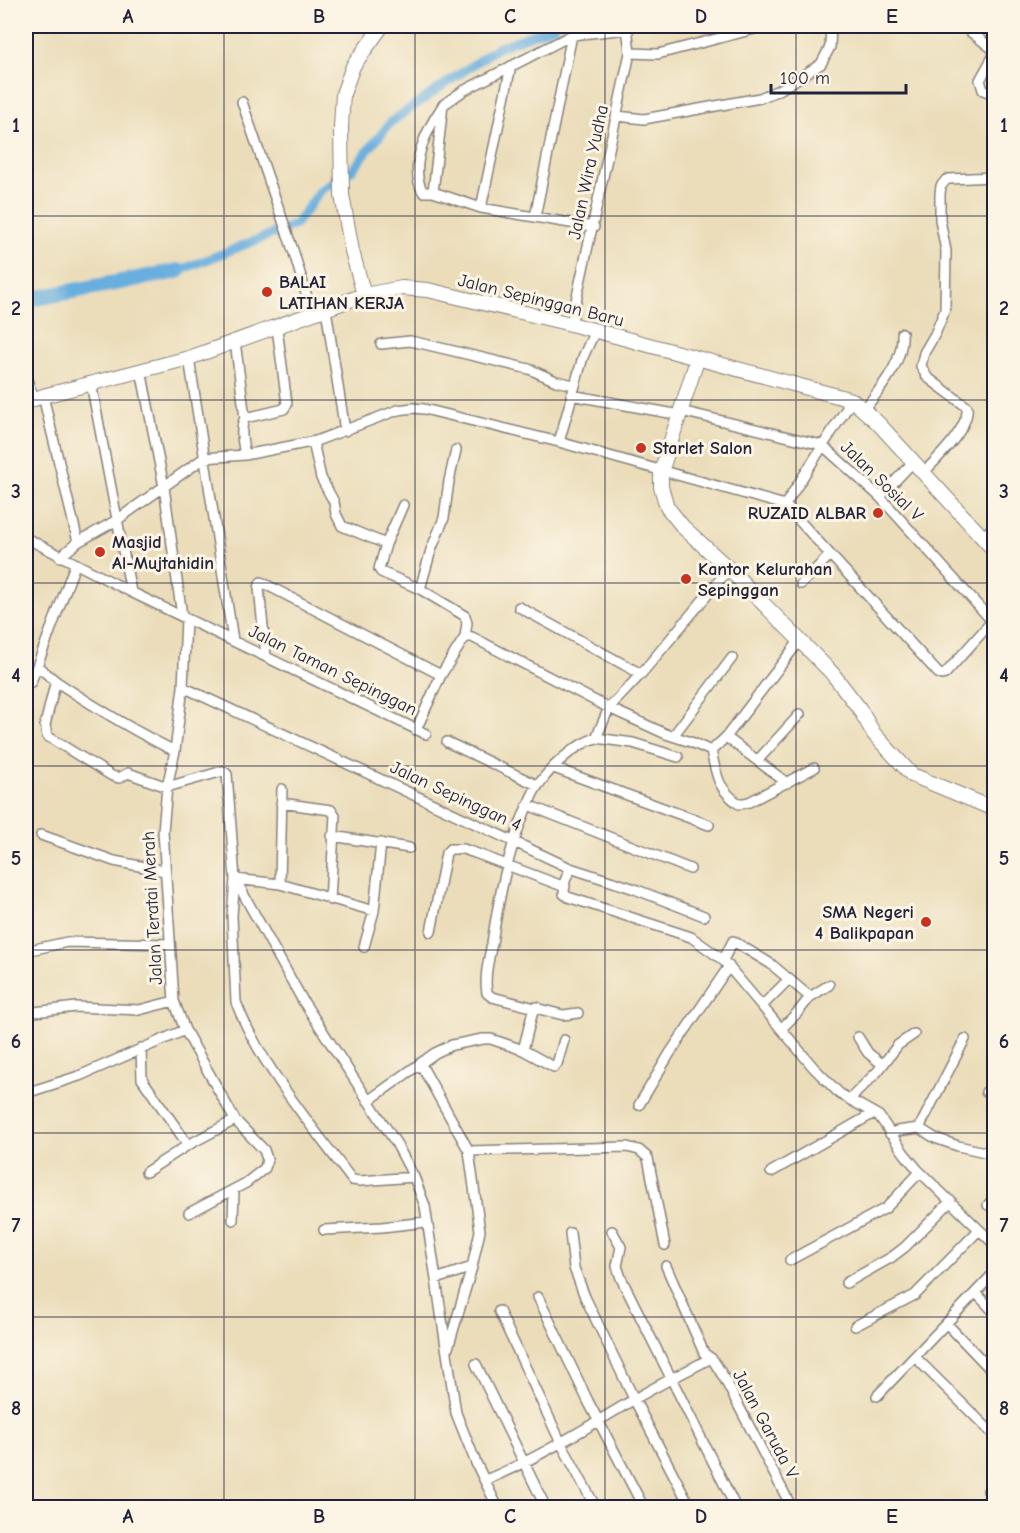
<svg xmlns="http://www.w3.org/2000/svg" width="1020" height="1533" font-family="'Comic Neue',sans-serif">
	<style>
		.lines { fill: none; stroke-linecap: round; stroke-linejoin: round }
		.canal { stroke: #67aede; stroke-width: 9 }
		.river { stroke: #67aede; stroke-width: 16 }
		.street-casing { stroke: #86807a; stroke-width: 12 }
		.secondary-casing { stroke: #86807a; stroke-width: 16 }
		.street { stroke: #fff; stroke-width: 9 }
		.secondary { stroke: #fff; stroke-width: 14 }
		.grid { fill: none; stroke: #22223b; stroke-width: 1.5; stroke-opacity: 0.55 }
		.poi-dot { fill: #c8321e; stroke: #fcf5e5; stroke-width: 2 }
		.labels { text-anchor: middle; stroke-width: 6; stroke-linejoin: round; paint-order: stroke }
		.street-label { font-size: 18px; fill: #22223b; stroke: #fcf5e5 }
		.poi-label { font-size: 18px; font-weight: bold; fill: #22223b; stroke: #fcf5e5; text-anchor: start }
		.neatline { fill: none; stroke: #22223b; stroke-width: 2 }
		.grid-label { font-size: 20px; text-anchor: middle; font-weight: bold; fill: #22223b }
	</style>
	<rect width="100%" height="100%" fill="#fcf5e5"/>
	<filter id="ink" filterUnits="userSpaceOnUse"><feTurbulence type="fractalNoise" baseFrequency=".0167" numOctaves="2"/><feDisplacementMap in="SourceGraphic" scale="12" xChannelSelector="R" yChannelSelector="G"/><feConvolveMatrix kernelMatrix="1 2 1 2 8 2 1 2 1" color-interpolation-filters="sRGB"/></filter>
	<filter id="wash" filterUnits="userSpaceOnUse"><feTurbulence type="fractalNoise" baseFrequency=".008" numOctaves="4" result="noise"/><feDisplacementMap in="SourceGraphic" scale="24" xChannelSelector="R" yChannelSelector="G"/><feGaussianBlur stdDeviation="1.35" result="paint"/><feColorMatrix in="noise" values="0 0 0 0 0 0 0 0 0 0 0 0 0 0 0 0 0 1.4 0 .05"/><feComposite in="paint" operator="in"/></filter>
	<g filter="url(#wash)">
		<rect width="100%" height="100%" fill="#ebddba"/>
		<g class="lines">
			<path class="canal" d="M 178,271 L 295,225 L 321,190 L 352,170 L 391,122 L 497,48 L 555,26"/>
			<path class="river" d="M 26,300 L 178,271"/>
		</g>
	</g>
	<g filter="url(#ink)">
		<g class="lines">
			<defs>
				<path id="street" d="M 963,26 L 994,50
					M 630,53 L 658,54 L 766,26
					M 994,55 L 980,80 L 983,90 L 994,94
					M 242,102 L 294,253 L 312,314
					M 617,116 L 644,119 L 760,98 L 781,89 L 821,64 L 830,47 L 831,26
					M 433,192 L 423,192 C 408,166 427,129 442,107
					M 481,208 L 511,66
					M 535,217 L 572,35
					M 594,227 L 481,208 L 433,192 L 443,105 L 463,91 L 572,35 L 628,29
					M 326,309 L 345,431
					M 571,324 L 630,53 L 627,26
					M 595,331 L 583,357 L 559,442 L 785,505 L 938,673 L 942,675 L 945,674 L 994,619
					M 235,341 L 245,418
					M 381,344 L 410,341 L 424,344 L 529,369 L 556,381 L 574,385
					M 189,358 L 233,640
					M 141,370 L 164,487 L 182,616
					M 26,377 L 34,399
					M 91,383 L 131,592
					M 571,395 L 680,415
					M 43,396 L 78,542
					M 864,410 C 881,387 904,363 902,333
					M 681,411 L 822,445 L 880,497 L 992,621
					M 313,442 L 321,478 L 334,502 L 336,514 L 342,526 L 386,544
					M 456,450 L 449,481 L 444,518 L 431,550 L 420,589 L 465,616 L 467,623 L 465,637
					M 245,455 C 243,443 239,429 245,418 L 284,409 L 287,404 L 277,328
					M 924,472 C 938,458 970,427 967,407 L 927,377 L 921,366 L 924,353 L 935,334 L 945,310 L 946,251 L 940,220 L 940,194 L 941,186 L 946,180 L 949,179 L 994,177
					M 880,497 L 914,461
					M 403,505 L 386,544 L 379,569 L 381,572 L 420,589
					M 785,505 L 852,400
					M 26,538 L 131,592 L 426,734
					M 982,538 L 994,526
					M 60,557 L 78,542 L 117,520 L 204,458 L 245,455 L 316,441 L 398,410 L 413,408 L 424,409 L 559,442
					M 801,584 L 830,555
					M 519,607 L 641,674
					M 186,619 L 183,687 L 175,751 L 167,787 L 163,831 L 174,1001 L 185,1030 L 235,1120 L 264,1150 L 267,1159 L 265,1168 L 246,1183 L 189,1213
					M 266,656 L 259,588 L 261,582 L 441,675
					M 26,682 L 31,682 L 37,666
					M 57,682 L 37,666 L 75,565
					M 183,687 L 570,868 L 632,888 L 704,916
					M 416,730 L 441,675 L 465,637 L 472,637 L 609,708 L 641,674 L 729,569
					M 673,736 L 732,658
					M 726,737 L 787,783
					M 596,738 L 633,743 L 678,757
					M 447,742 L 537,785
					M 175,751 C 133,731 95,707 57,682 L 55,684 L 45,725 L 47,736 L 112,776 L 119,778 L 128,773 L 167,787 L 223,771 L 227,774 L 235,879 L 303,1001 L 396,1143 L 414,1177 L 425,1206 L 456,1413 L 476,1463 L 498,1508
					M 711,751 L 726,737 L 800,640
					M 758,760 L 800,714
					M 554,768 L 709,825
					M 281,803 L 331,810 L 335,815 L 330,900
					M 528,805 L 690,869
					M 41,835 L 114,861 L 165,871
					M 332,836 L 409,848
					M 570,868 L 565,881 L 564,894 L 568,897 L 691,937 L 723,960 L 814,1068 L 840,1094 L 879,1116 L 904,1153 L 918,1170 L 994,1244
					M 280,884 L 282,789
					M 374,911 L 280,884 L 235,879 L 232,916 L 236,1002 C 259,1064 313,1127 352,1180 L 360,1181 L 414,1177
					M 431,932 L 446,853 L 450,849 L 463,849 L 475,853 L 565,887
					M 364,947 L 374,911 L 381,843
					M 26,951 L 67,942 L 170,944
					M 723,960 L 733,941 L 771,964 L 810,997
					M 762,1006 L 789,979
					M 26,1013 L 76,1007 L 139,1010 L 174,1001
					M 578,1013 L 563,1015 L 492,997 L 487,993 C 484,976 489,959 492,943 C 499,897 508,851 526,809 C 530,801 533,791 539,784 C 552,766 574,745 596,738 L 609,708 L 666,734 L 691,742 L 711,751 C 717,776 717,788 739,804 L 749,802 L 814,768
					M 781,1029 L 798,1012 L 810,997 L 829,985
					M 858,1037 L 868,1053 L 882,1064
					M 141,1048 L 142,1079 L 188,1145
					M 523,1050 L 533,1011 L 537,1007
					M 420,1063 L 469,1151 L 627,1147 L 639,1150 L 648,1158 L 665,1245
					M 986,1092 L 994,1095
					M 26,1093 L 79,1076 L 185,1030
					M 850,1099 L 878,1071 L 898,1045 L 914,1034
					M 368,1101 L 435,1053 L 452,1045 L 483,1039 L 491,1039 L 523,1050 L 554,1067 L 557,1064 L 564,1040
					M 639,1105 L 670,1053 L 729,966
					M 919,1128 L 965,1039
					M 890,1134 L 897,1131 L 919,1128 L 935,1138 L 958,1146 L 994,1154
					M 146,1172 L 188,1145 L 235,1120
					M 771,1172 L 874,1113
					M 988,1205 L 994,1198
					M 233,1220 L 234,1191
					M 324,1230 L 382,1227 L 426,1222
					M 612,1231 L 621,1247 L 617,1266 L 621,1278 L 736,1508
					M 570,1233 L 574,1268 L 585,1297 L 634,1399 L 691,1508
					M 790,1260 L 886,1208 L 920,1172
					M 666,1266 L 704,1353 L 713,1360 L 723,1376 L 792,1508
					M 436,1279 L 472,1267
					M 846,1283 L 892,1257 L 905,1247 L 951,1201
					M 977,1294 L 994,1312
					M 538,1297 L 588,1401 L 644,1508
					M 499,1311 L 561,1443 L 596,1508
					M 947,1324 L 994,1373
					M 855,1326 L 915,1295 L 979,1230
					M 448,1348 L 472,1267 L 480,1231 L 469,1151
					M 915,1357 L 994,1435
					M 476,1364 L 546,1508
					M 877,1396 L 994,1273
					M 486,1480 C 538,1458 585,1429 633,1400 C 658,1385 685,1372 711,1358
					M 994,1484 L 988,1491 L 994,1499"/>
				<path id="secondary" d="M 364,295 L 352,251 L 342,195 L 341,127 L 343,94 L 353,66 L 382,26
					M 697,360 L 661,472 L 661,487 L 667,507 L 683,527 L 729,569 L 832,673 L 859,708 L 874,734 L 912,775 L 994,809
					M 26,402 L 43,396 L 189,358 L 364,295 L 402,288 L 428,290 L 571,324 L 852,400 L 878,423 L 994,550"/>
			</defs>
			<use href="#street" class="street-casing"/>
			<use href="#secondary" class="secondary-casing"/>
			<use href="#street" class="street"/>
			<use href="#secondary" class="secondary"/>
		</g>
	</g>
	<path class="grid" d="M 224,26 L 224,1508M 415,26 L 415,1508M 605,26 L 605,1508M 796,26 L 796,1508M 26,216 L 994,216M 26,400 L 994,400M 26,583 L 994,583M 26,766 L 994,766M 26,950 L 994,950M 26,1133 L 994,1133M 26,1317 L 994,1317"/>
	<g class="poi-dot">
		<circle cx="267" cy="292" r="6"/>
		<circle cx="641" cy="448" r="6"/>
		<circle cx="878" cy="513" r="6"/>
		<circle cx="100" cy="552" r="6"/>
		<circle cx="686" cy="579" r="6"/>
		<circle cx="926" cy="922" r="6"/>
	</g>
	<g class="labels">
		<g class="street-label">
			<text transform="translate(588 172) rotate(-78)" y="6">Jalan Wira Yudha</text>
			<text transform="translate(541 300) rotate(14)" y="6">Jalan Sepinggan Baru</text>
			<text transform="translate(882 481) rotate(44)" y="6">Jalan Sosial V</text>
			<text transform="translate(333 670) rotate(26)" y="6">Jalan Taman Sepinggan</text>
			<text transform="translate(456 796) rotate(25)" y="6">Jalan Sepinggan 4</text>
			<text transform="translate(152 908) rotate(-93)" y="6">Jalan Teratai Merah</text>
			<text transform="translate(766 1424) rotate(62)" y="6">Jalan Garuda V</text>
		</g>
		<g class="poi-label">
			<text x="279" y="288">BALAI<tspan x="279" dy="21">LATIHAN KERJA</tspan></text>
			<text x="653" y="454">Starlet Salon</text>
			<text x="866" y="519" text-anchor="end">RUZAID ALBAR</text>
			<text x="112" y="548">Masjid<tspan x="112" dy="21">Al-Mujtahidin</tspan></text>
			<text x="698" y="575">Kantor Kelurahan<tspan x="698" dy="21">Sepinggan</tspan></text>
			<text x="914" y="918" text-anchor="end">SMA Negeri<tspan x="914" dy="21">4 Balikpapan</tspan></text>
		</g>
	</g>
	<rect width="1020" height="1533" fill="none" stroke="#fcf5e5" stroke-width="66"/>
	<path d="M771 84v9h135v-9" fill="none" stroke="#22223b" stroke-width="3"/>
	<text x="780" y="84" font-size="18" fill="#22223b" stroke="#fcf5e5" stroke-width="4.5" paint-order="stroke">100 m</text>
	<rect x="33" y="33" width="954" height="1467" class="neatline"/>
	<g class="grid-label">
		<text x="128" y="23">A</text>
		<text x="319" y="23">B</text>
		<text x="510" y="23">C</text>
		<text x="701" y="23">D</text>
		<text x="892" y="23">E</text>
		<text x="16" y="132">1</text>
		<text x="1004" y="132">1</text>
		<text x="16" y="315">2</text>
		<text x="1004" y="315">2</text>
		<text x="16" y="498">3</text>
		<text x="1004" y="498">3</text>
		<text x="16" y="682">4</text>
		<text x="1004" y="682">4</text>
		<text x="16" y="865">5</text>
		<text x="1004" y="865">5</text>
		<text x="16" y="1048">6</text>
		<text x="1004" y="1048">6</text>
		<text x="16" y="1232">7</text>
		<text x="1004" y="1232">7</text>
		<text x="16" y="1415">8</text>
		<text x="1004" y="1415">8</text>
		<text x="128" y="1523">A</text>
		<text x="319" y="1523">B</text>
		<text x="510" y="1523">C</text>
		<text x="701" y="1523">D</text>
		<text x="892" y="1523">E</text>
	</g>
</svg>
